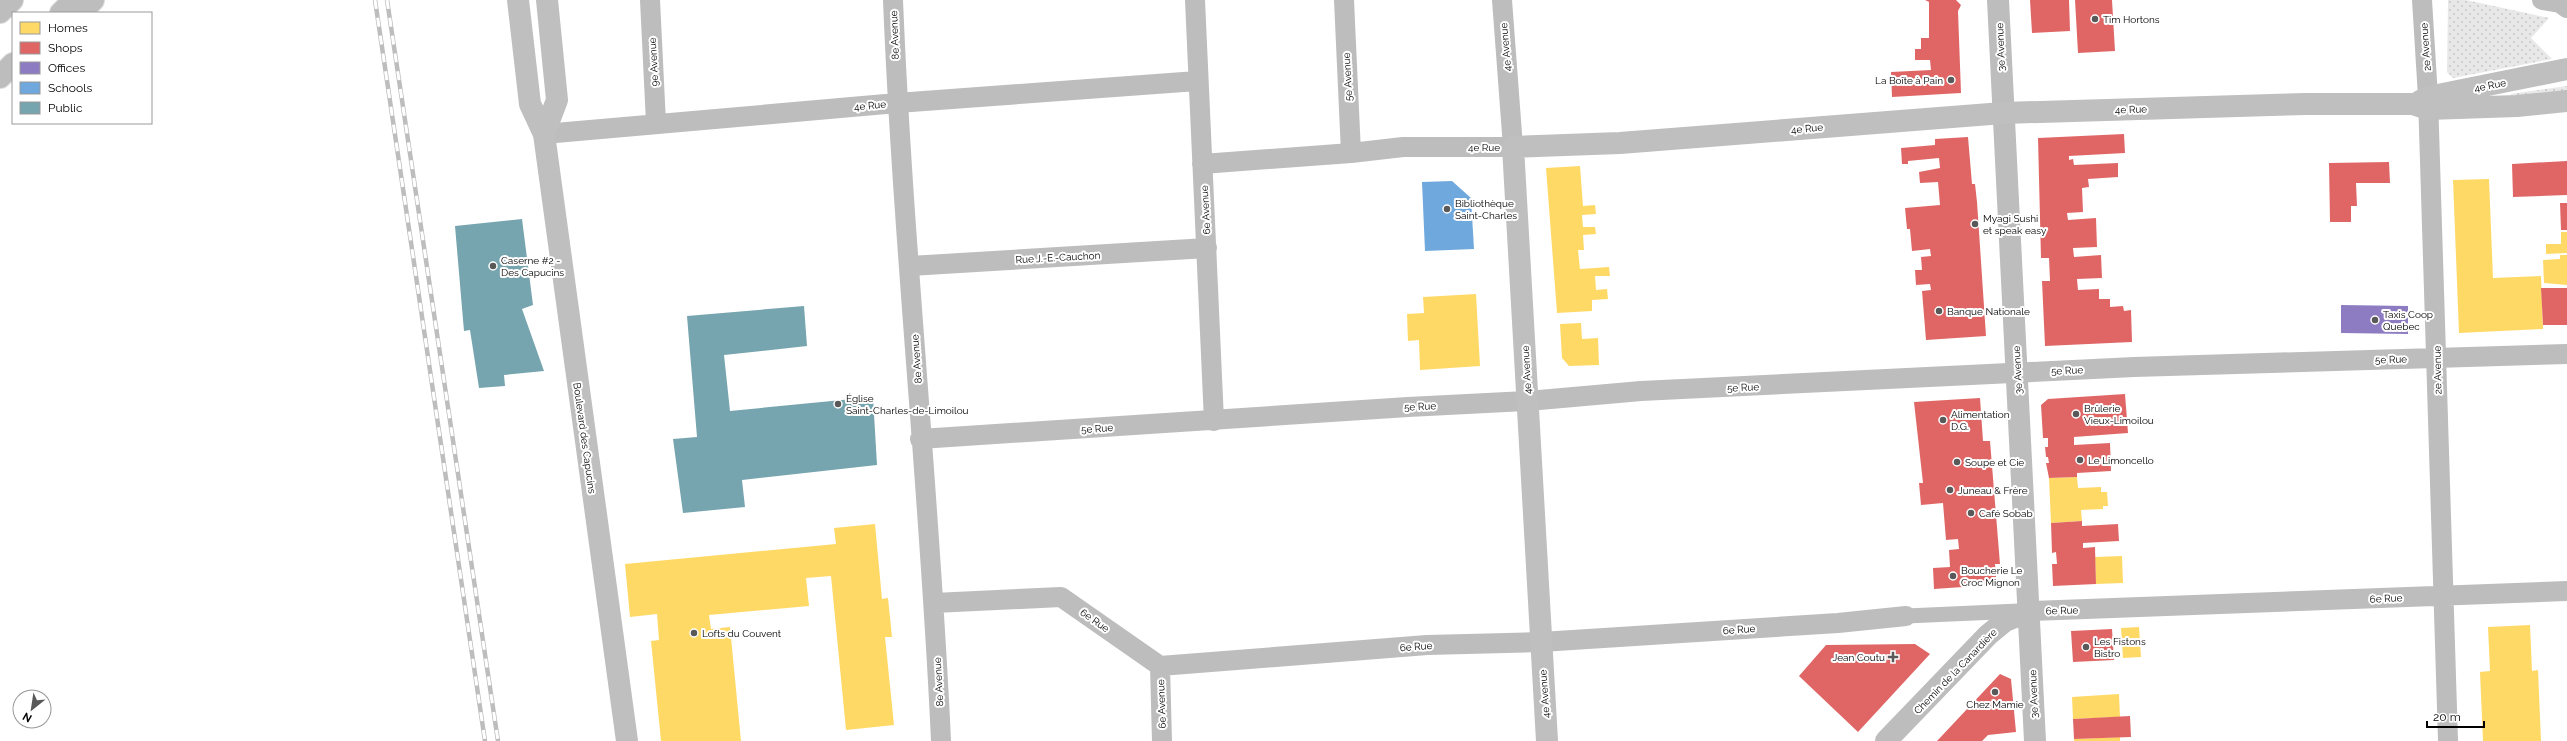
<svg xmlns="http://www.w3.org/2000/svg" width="2567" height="741" font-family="Raleway,sans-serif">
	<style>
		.grass { fill: url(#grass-dots) }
		.homes { fill: #ffd966 }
		.shops { fill: #e06666 }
		.offices { fill: #8e7cc3 }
		.schools { fill: #6fa8dc }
		.public { fill: #76a5af }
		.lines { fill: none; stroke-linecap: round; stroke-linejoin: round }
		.motorway-casing { stroke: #dbdbdb; stroke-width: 24 }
		.pedestrian { stroke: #bdbdbd; stroke-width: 15 }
		.minor { stroke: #bdbdbd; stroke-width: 20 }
		.tertiary { stroke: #bdbdbd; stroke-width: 22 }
		.secondary { stroke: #bfbfbf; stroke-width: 22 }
		.motorway { stroke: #bdbdbd; stroke-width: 22 }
		.rail-casing { stroke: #bdbdbd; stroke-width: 4.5 }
		.rail { stroke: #fff; stroke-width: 3; stroke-dasharray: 9; stroke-linecap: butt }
		.poi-dot { fill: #595959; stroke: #fff; stroke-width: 1.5 }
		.labels { text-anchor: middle; stroke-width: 4; stroke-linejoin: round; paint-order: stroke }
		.poi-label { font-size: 10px; fill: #000; stroke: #fff; text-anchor: start }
		.street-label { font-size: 10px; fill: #000; stroke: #fff }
	</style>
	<defs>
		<pattern id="grass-dots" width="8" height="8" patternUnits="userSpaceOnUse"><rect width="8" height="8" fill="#e8e8e8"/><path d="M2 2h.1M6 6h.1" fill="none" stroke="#c5c5c5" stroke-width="1.8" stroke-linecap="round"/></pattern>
	</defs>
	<rect width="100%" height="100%" fill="#fff"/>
	<path class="grass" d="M 2448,0 L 2466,0 L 2549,18 L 2531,38 L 2552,59 L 2453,78 L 2447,72 Z
		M 2567,86 L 2567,91 L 2511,96 L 2511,94 Z"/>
	<path class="homes" d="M 1580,166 L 1583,206 L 1595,205 L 1596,214 L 1582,215 L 1583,227 L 1595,227 L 1596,234 L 1583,235 L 1584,250 L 1578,250 L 1580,269 L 1609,267 L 1610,276 L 1595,276 L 1596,290 L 1607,289 L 1608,299 L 1592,300 L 1592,311 L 1557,313 L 1546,168 Z
		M 2489,179 L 2493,278 L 2541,276 L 2543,329 L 2459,333 L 2453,180 Z
		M 2561,232 L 2567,232 L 2567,253 L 2546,254 L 2546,244 L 2561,244 Z
		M 2560,255 L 2567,255 L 2567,285 L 2544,283 L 2543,260 L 2560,259 Z
		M 1476,294 L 1480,366 L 1420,370 L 1419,340 L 1408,341 L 1407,314 L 1424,313 L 1423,297 Z
		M 1581,323 L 1582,339 L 1598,338 L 1599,365 L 1569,366 L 1562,358 L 1560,324 Z
		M 2077,477 L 2078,488 L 2101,487 L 2101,492 L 2107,492 L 2108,506 L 2103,506 L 2103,509 L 2081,510 L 2082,521 L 2051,523 L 2049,478 Z
		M 875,524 L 882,599 L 888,598 L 892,637 L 885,637 L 894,725 L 846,730 L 831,576 L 806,578 L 809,606 L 709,615 L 711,629 L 730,627 L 741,741 L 661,741 L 651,641 L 659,640 L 657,614 L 630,617 L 625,564 L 836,544 L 834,528 Z
		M 2122,556 L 2123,583 L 2096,584 L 2095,557 Z
		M 2530,625 L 2532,671 L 2538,670 L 2541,741 L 2483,741 L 2480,672 L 2490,671 L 2488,627 Z
		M 2139,627 L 2141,657 L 2123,658 L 2121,628 Z
		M 2119,694 L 2120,717 L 2073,719 L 2072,697 Z
		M 2120,737 L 2120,741 L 2074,741 L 2074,739 Z"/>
	<path class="shops" d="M 1925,0 L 1956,0 L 1961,5 L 1958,11 L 1961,93 L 1892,97 L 1891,72 L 1931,70 L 1930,60 L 1915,60 L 1915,49 L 1921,49 L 1921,38 L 1929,38 L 1929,2 Z
		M 2030,0 L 2069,0 L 2070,31 L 2032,33 Z
		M 2075,0 L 2112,0 L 2115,51 L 2078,53 Z
		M 2124,134 L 2125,153 L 2069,156 L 2069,160 L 2073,159 L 2074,165 L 2118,163 L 2118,177 L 2088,179 L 2089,187 L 2082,188 L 2083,212 L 2067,213 L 2068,220 L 2096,218 L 2097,247 L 2073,248 L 2074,257 L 2101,255 L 2102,278 L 2077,279 L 2078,290 L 2099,289 L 2099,299 L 2110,299 L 2110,307 L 2123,306 L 2124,311 L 2131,310 L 2132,342 L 2045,346 L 2042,281 L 2050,281 L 2049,258 L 2041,258 L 2038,138 Z
		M 1968,137 L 1972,184 L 1975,184 L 1977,202 L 1986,336 L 1926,340 L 1922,291 L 1931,290 L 1930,284 L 1916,285 L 1915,270 L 1922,270 L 1921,257 L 1931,256 L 1930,249 L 1912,251 L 1910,229 L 1907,229 L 1905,208 L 1940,205 L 1938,182 L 1920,183 L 1919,172 L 1940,168 L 1939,158 L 1908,161 L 1908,164 L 1902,164 L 1901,148 L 1935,145 L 1935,139 Z
		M 2567,161 L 2567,195 L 2513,197 L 2512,164 Z
		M 2389,162 L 2390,183 L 2356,183 L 2357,206 L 2351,206 L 2351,222 L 2330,222 L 2329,163 Z
		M 2560,203 L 2567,203 L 2567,230 L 2561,230 Z
		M 2541,288 L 2567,288 L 2567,325 L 2543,325 Z
		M 2125,394 L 2128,433 L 2074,437 L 2074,445 L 2110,443 L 2111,471 L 2077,473 L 2077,477 L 2049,478 L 2046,463 L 2049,463 L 2048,457 L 2046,457 L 2045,447 L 2048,447 L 2048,438 L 2043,438 L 2041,405 L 2048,399 Z
		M 1980,398 L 1983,441 L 1990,441 L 2000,564 L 1995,564 L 1996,577 L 1992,585 L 1934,589 L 1933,568 L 1950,567 L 1949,550 L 1959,549 L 1958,539 L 1946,540 L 1943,503 L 1921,505 L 1919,483 L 1923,483 L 1914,402 Z
		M 2082,521 L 2082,526 L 2118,524 L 2119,541 L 2083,543 L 2083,548 L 2095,547 L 2096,584 L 2053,586 L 2052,564 L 2057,564 L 2056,552 L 2052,553 L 2051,523 Z
		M 2112,629 L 2114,660 L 2073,662 L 2071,631 Z
		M 1915,644 L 1930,654 L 1858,732 L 1799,676 L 1826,645 Z
		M 2000,674 L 2011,679 L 2016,732 L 1988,735 L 1982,741 L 1937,741 Z
		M 2130,716 L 2131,737 L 2074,739 L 2073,719 Z"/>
	<path class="offices" d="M 2341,305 L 2408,306 L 2408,334 L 2341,333 Z"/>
	<path class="schools" d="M 1452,181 L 1471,198 L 1474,249 L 1425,251 L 1422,182 Z"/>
	<path class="public" d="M 522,219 L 533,305 L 522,309 L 544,371 L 504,375 L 505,386 L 479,388 L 470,330 L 464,331 L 455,226 Z
		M 804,306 L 807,346 L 724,355 L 730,411 L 873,397 L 877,465 L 742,480 L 745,507 L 683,513 L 673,439 L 697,437 L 687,316 Z"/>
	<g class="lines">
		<defs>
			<path id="motorway" d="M 0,12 L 12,0
				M 61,13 L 74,0
				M 80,13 L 93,0
				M 0,77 L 13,64"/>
		</defs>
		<use href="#motorway" class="motorway-casing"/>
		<path class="pedestrian" d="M 1906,616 L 2019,611"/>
		<path class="minor" d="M 650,0 L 656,123
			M 893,0 C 903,247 930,494 941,741
			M 1195,0 L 1214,421
			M 1344,0 L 1351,153
			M 2422,0 L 2428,97 L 2448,741
			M 2542,0 L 2560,3 L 2567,8
			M 544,134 L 897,103 L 1197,81
			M 1202,164 L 1351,153 L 1403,147 L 1513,147 L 1502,0
			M 910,266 L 1207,248
			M 920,439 L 1408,407 L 1528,401 L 1641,391 L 2134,367 L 2567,354
			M 934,603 L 1061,597 L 1160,666 L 1427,645 L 1541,642 L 1838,623 L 1906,616
			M 2030,611 L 2567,591
			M 1160,666 L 1162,741"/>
		<path class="tertiary" d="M 1998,0 L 2035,741
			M 1886,741 L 1988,635 L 2005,621 L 2030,611"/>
		<path class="secondary" d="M 518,0 L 530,104 L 544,134 L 627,741
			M 2420,101 L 2428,97 L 2567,69
			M 544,134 L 557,100 L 547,0
			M 1547,741 L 1513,147 L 1620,143 L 2003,113 L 2306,104 L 2413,104 L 2428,109 L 2517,106 L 2567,101"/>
		<use href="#motorway" class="motorway"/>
		<defs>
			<path id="rail" d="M 375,0 L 485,741
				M 387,0 L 498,741"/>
		</defs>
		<use href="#rail" class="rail-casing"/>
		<use href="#rail" class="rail"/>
	</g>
	<g class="poi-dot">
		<circle cx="2095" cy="19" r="4"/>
		<circle cx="1951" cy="80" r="4"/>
		<circle cx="1447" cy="209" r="4"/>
		<circle cx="1975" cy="224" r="4"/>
		<circle cx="493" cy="266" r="4"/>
		<circle cx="1939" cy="311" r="4"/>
		<circle cx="2375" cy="320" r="4"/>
		<circle cx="838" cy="404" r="4"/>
		<circle cx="2076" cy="414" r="4"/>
		<circle cx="1943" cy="420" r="4"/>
		<circle cx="2080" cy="460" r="4"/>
		<circle cx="1957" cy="462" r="4"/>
		<circle cx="1950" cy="490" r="4"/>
		<circle cx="1971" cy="513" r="4"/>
		<circle cx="1953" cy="576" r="4"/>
		<circle cx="694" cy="633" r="4"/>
		<circle cx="2086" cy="647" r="4"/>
		<path d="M1891 651h4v4h4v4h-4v4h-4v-4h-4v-4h4z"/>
		<circle cx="1995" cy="692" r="4"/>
	</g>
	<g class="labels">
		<g class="poi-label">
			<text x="2103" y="23">Tim Hortons</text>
			<text x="1943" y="84" text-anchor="end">La Boîte à Pain</text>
			<text x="1455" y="207">Bibliothèque<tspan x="1455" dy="12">Saint-Charles</tspan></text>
			<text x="1983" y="222">Myagi Sushi<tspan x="1983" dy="12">et speak easy</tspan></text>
			<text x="501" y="264">Caserne #2 -<tspan x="501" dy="12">Des Capucins</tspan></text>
			<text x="1947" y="315">Banque Nationale</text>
			<text x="2383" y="318">Taxis Coop<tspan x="2383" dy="12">Quebec</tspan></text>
			<text x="846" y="402">Église<tspan x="846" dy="12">Saint-Charles-de-Limoilou</tspan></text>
			<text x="2084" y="412">Brûlerie<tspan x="2084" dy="12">Vieux-Limoilou</tspan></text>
			<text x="1951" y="418">Alimentation<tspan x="1951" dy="12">D.G.</tspan></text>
			<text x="2088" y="464">Le Limoncello</text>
			<text x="1965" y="466">Soupe et Cie</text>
			<text x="1958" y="494">Juneau &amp; Frère</text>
			<text x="1979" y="517">Café Sobab</text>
			<text x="1961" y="574">Boucherie Le<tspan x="1961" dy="12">Croc Mignon</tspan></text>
			<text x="702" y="637">Lofts du Couvent</text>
			<text x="2094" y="645">Les Fistons<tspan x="2094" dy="12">Bistro</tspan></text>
			<text x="1885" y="661" text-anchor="end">Jean Coutu</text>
			<text x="1995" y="708" text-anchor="middle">Chez Mamie</text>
		</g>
		<g class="street-label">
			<text transform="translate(894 35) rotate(-92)" y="4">8e Avenue</text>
			<text transform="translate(1505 47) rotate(-95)" y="4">4e Avenue</text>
			<text transform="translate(2000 47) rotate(-92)" y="4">3e Avenue</text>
			<text transform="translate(2425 47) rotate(-94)" y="4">2e Avenue</text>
			<text transform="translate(653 62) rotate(-93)" y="4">9e Avenue</text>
			<text transform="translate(1347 77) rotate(-93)" y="4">5e Avenue</text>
			<text transform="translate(2490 85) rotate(-11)" y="4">4e Rue</text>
			<text transform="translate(870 105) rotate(-5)" y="4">4e Rue</text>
			<text transform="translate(2131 109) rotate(-2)" y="4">4e Rue</text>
			<text transform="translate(1807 128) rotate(-5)" y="4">4e Rue</text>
			<text x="1484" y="151">4e Rue</text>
			<text transform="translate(1205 210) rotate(-93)" y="4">6e Avenue</text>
			<text transform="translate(1058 257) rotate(-3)" y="4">Rue J.-E.-Cauchon</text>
			<text transform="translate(916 359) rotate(-94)" y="4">8e Avenue</text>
			<text transform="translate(2391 359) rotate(-2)" y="4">5e Rue</text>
			<text transform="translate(1526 370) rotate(-93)" y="4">4e Avenue</text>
			<text transform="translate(2017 370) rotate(-93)" y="4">3e Avenue</text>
			<text transform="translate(2067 370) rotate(-3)" y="4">5e Rue</text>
			<text transform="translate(2437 370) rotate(-91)" y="4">2e Avenue</text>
			<text transform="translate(1743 387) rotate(-3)" y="4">5e Rue</text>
			<text transform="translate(1420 406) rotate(-3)" y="4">5e Rue</text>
			<text transform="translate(1097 428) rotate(-4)" y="4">5e Rue</text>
			<text transform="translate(585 438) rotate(82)" y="4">Boulevard des Capucins</text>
			<text transform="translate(2386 598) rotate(-3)" y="4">6e Rue</text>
			<text transform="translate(2062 610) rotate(-2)" y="4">6e Rue</text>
			<text transform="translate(1095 620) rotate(35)" y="4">6e Rue</text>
			<text transform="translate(1739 629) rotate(-4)" y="4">6e Rue</text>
			<text transform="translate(1416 646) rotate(-4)" y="4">6e Rue</text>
			<text transform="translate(1955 671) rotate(-46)" y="4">Chemin de la Canardière</text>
			<text transform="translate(938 682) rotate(-93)" y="4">8e Avenue</text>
			<text transform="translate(1544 694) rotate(-94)" y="4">4e Avenue</text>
			<text transform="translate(2033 694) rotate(-92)" y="4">3e Avenue</text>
			<text transform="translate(1161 704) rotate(-92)" y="4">6e Avenue</text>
		</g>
	</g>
	<rect x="12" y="12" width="140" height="112" fill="#ffffff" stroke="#999999"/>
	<rect x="20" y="22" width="20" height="12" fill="#ffd966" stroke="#999999"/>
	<text x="48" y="32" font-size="12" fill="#000000">Homes</text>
	<rect x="20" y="42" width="20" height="12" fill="#e06666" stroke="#999999"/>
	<text x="48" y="52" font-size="12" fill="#000000">Shops</text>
	<rect x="20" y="62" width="20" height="12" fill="#8e7cc3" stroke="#999999"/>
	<text x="48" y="72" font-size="12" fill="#000000">Offices</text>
	<rect x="20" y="82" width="20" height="12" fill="#6fa8dc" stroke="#999999"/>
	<text x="48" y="92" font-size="12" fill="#000000">Schools</text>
	<rect x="20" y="102" width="20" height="12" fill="#76a5af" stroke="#999999"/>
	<text x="48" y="112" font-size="12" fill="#000000">Public</text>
	<g transform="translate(32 709) rotate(210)"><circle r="19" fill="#ffffff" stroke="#999999"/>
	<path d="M0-3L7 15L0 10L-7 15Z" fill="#595959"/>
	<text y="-6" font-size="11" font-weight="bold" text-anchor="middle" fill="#000000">N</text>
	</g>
	<path d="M2427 721v6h57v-6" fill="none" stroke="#000000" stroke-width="2"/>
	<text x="2433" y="721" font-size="12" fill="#000000" stroke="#ffffff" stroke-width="3" paint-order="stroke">20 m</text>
</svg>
